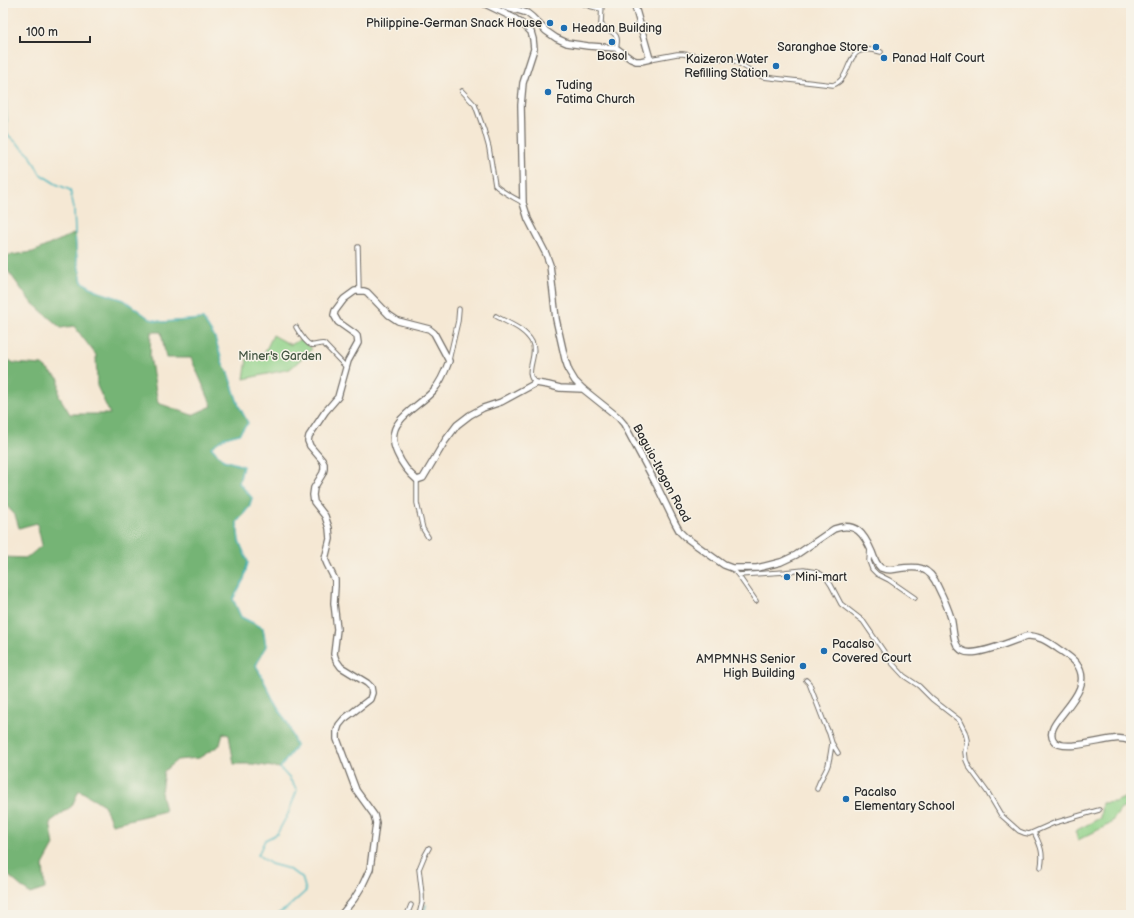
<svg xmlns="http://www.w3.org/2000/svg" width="1134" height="918" font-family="'Balsamiq Sans',sans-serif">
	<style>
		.green { fill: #91d289; stroke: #5e7e5a }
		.forest { fill: #74b475; stroke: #507050; fill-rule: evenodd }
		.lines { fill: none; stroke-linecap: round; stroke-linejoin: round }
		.stream { stroke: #47b6bf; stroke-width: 1.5 }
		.street-casing { stroke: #726d66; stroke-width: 5.5 }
		.secondary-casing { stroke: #726d66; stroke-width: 8 }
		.street { stroke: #fff; stroke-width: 3.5 }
		.secondary { stroke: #fff; stroke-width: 5.5 }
		.poi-dot { fill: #1f6fb2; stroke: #f7f3e8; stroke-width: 1.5 }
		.labels { text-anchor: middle; stroke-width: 3; stroke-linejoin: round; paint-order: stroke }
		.poi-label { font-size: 12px; fill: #2b2b2b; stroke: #f7f3e8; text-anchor: start }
		.park-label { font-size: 12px; fill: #445542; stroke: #f7f3e8 }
		.street-label { font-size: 12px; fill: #2b2b2b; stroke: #f7f3e8 }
	</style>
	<rect width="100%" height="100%" fill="#f7f3e8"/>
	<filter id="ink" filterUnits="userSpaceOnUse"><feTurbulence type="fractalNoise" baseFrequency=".025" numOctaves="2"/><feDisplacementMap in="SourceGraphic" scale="8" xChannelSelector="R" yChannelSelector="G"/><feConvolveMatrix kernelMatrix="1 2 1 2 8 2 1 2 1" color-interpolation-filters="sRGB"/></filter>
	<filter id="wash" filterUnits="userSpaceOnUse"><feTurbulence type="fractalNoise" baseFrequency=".012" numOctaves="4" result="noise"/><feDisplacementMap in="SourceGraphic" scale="16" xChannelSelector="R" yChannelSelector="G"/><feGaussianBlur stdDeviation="0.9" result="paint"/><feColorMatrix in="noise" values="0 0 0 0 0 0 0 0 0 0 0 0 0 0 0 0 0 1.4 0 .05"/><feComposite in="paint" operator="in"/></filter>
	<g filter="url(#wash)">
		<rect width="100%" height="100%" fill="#f5e8d4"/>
		<path class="green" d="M 273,335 L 291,345 L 302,338 L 312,349 L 290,369 L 244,379 L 247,359 L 264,354 Z
			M 1131,795 L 1131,806 L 1121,809 L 1110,824 L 1078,840 L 1075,831 L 1100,818 L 1102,803 L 1115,802 Z"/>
		<path class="forest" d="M 3,97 L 6,99 L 7,134 L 3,135 Z
			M 75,233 L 77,259 L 82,282 L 99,292 L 124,300 L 150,319 L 163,322 L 203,319 L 215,338 L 223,364 L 228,373 L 239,406 L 248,423 L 239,434 L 224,438 L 211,447 L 223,460 L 243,466 L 239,483 L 252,498 L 249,507 L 237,522 L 239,541 L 248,562 L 244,579 L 233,599 L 241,617 L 263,628 L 266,646 L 256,666 L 273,699 L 288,724 L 296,746 L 280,768 L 252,764 L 234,764 L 229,735 L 223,733 L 220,745 L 199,758 L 177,760 L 164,771 L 161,792 L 165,811 L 112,824 L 104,805 L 79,790 L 72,806 L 50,822 L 54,845 L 43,865 L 45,889 L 30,894 L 3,871 L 3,557 L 27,558 L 42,545 L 37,523 L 19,528 L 15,515 L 3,502 L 3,357 L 14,363 L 42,365 L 59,379 L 59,396 L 70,414 L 110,414 L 97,386 L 96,355 L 74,326 L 61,328 L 30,301 L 3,264 L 3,256 L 33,252 ZM 151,332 L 161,332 L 166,358 L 191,358 L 212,406 L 192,415 L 158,403 L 150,356 Z"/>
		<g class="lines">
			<path class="stream" d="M 3,97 L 6,99 L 7,134 L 30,155 L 40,174 L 56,184 L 70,190 L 74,208 L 75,233 L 77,259 L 82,282 L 99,292 L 124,300 L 150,319 L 163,322 L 203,319 L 215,338 L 223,364 L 228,373 L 239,406 L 248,423 L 239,434 L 224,438 L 211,447 L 223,460 L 243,466 L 239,483 L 252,498 L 249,507 L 237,522 L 239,541 L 248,562 L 244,579 L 233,599 L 241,617 L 263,628 L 266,646 L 256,665 L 273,699 L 288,724 L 296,746 L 280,768 L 289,778 L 297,790 L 288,814 L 277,834 L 265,840 L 258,855 L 271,864 L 286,868 L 302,877 L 306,891 L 286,909 L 276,915
				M 3,860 L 5,865 L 3,871
				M 59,915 L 61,913 L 68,915
				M 423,915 L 426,905"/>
		</g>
	</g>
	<g filter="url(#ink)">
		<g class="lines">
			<defs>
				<path id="street" d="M 581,3 L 589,6 L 601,9
					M 602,3 L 601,24 C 610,34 621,31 616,48
					M 650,59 L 677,54 L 683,54 L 703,57 L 727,59 L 735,61 L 758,75 L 763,77 L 833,85 C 856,77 841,40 881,52
					M 462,91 L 475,105 L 484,130 L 489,148 L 495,185 C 500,191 515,198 523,203
					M 358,247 L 359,290
					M 496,316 C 509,324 524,328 532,342 C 539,355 522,374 536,383
					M 296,327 C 299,332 305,343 311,345 C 315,346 320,343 324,344 L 346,367
					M 449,360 L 458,321 L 459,309
					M 417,480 L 417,503 L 423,529 L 428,537
					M 870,548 L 869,561 L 872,569 L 877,574 L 889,580 L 915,598
					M 732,568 L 738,575 L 785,572 L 804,570 L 816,572 L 821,574 L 827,579 L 831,585 L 841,604 L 863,621 L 891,662 L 904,676 L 919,686 L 932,699 L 959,720 L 965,732 L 967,740 L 965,752 L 966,760 L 969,767 L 988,793 L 1001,815 L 1019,831 L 1024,833 L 1029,834 L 1054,823 L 1099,810
					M 738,575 L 756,601
					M 806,680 L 809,683 L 824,722 L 829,733 L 832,743 L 838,753
					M 817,789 C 819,780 825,774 828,765 C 830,758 831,750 832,743
					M 1034,832 C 1040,845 1044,852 1041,867
					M 407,915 L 411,905
					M 419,915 L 422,903 L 422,895 L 419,869 L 424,857 L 429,848"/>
				<path id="secondary" d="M 483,3 L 514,18 L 525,26 L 531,32 L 533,39 L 534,49 L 523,83 L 521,105 L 523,203 L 528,219 L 546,254 L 550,265 L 556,319 L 565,359 L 569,371 L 575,381 L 583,389 L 618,417 L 624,424 L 656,484 L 675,523 L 680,532 L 685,537 L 710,555 L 724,565 L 732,568 L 757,568 L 781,562 L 796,555 L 834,529 C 856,521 864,534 872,552 C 874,558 876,564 881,568 C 886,570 891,570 896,569 C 917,566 929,565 938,587 C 943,597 948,608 951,618 C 954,628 952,646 963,651 C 975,658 1014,640 1027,636 C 1038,635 1048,642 1057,648 C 1064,653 1071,657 1076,663 C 1100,694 1039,722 1054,741 C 1063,752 1100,740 1113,739 C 1119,738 1125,739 1131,741
					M 495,3 L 527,13 L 532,17 L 546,31 L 556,38 L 567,43 L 588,46 L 616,48 L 631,59 L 636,61 L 641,61 L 650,59 L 634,3
					M 341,915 L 354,899 L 362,886 L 370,869 L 376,823 L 374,815 L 356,790 L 337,739 L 337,731 L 339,725 L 344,719 L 370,699 L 372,693 L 371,687 L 367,683 L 341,667 L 336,660 L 334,654 L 337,629 L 334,603 L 335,586 L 335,580 L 327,564 L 325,559 L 330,539 L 329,528 L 325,516 L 314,502 L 313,495 L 314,488 L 323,473 L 324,469 L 324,464 L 322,460 L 310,446 L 308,441 L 309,436 L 325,412 L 338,397 L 348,361 L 358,343 L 357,336 L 355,334 L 338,322 L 334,315 L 335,311 L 344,299 L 355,291 L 364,291 L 367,292 L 389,315 L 398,321 L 429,329 L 434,333 L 449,361 C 445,372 441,382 433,391 C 423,402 408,410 399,422 C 384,440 403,468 417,480 L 423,478 L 445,441 L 457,425 L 470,415 L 483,408 L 501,402 L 536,383 L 548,385 L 560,388 L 583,389"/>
			</defs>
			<use href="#street" class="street-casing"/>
			<use href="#secondary" class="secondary-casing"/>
			<use href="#street" class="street"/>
			<use href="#secondary" class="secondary"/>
		</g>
	</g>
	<g class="poi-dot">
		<circle cx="550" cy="23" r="4"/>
		<circle cx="564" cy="28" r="4"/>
		<circle cx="612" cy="42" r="4"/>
		<circle cx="876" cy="47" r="4"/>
		<circle cx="884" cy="58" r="4"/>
		<circle cx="776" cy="66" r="4"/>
		<circle cx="548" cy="92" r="4"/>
		<circle cx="787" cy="577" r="4"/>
		<circle cx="824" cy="651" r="4"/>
		<circle cx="803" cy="666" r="4"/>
		<circle cx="846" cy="799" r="4"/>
	</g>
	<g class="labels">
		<g class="poi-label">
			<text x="542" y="27" text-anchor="end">Philippine-German Snack House</text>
			<text x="572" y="32">Headan Building</text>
			<text x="868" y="51" text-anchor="end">Saranghae Store</text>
			<text x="612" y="60" text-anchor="middle">Bosol</text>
			<text x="892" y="62">Panad Half Court</text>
			<text x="768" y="63" text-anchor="end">Kaizeron Water<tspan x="768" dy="14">Refilling Station</tspan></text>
			<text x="556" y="89">Tuding<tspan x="556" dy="14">Fatima Church</tspan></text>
			<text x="795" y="581">Mini-mart</text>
			<text x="832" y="648">Pacalso<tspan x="832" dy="14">Covered Court</tspan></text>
			<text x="795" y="663" text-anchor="end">AMPMNHS Senior<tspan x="795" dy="14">High Building</tspan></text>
			<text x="854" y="796">Pacalso<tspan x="854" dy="14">Elementary School</tspan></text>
		</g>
		<g class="park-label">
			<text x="280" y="360">Miner's Garden</text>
		</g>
		<g class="street-label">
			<text transform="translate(662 473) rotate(62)" y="4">Baguio-Itogon Road</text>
		</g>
	</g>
	<rect width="1134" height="918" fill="none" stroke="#f7f3e8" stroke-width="16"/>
	<path d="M20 36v6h70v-6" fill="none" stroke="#2b2b2b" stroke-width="2"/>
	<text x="26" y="36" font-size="12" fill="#2b2b2b" stroke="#f7f3e8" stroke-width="3" paint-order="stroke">100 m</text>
</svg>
